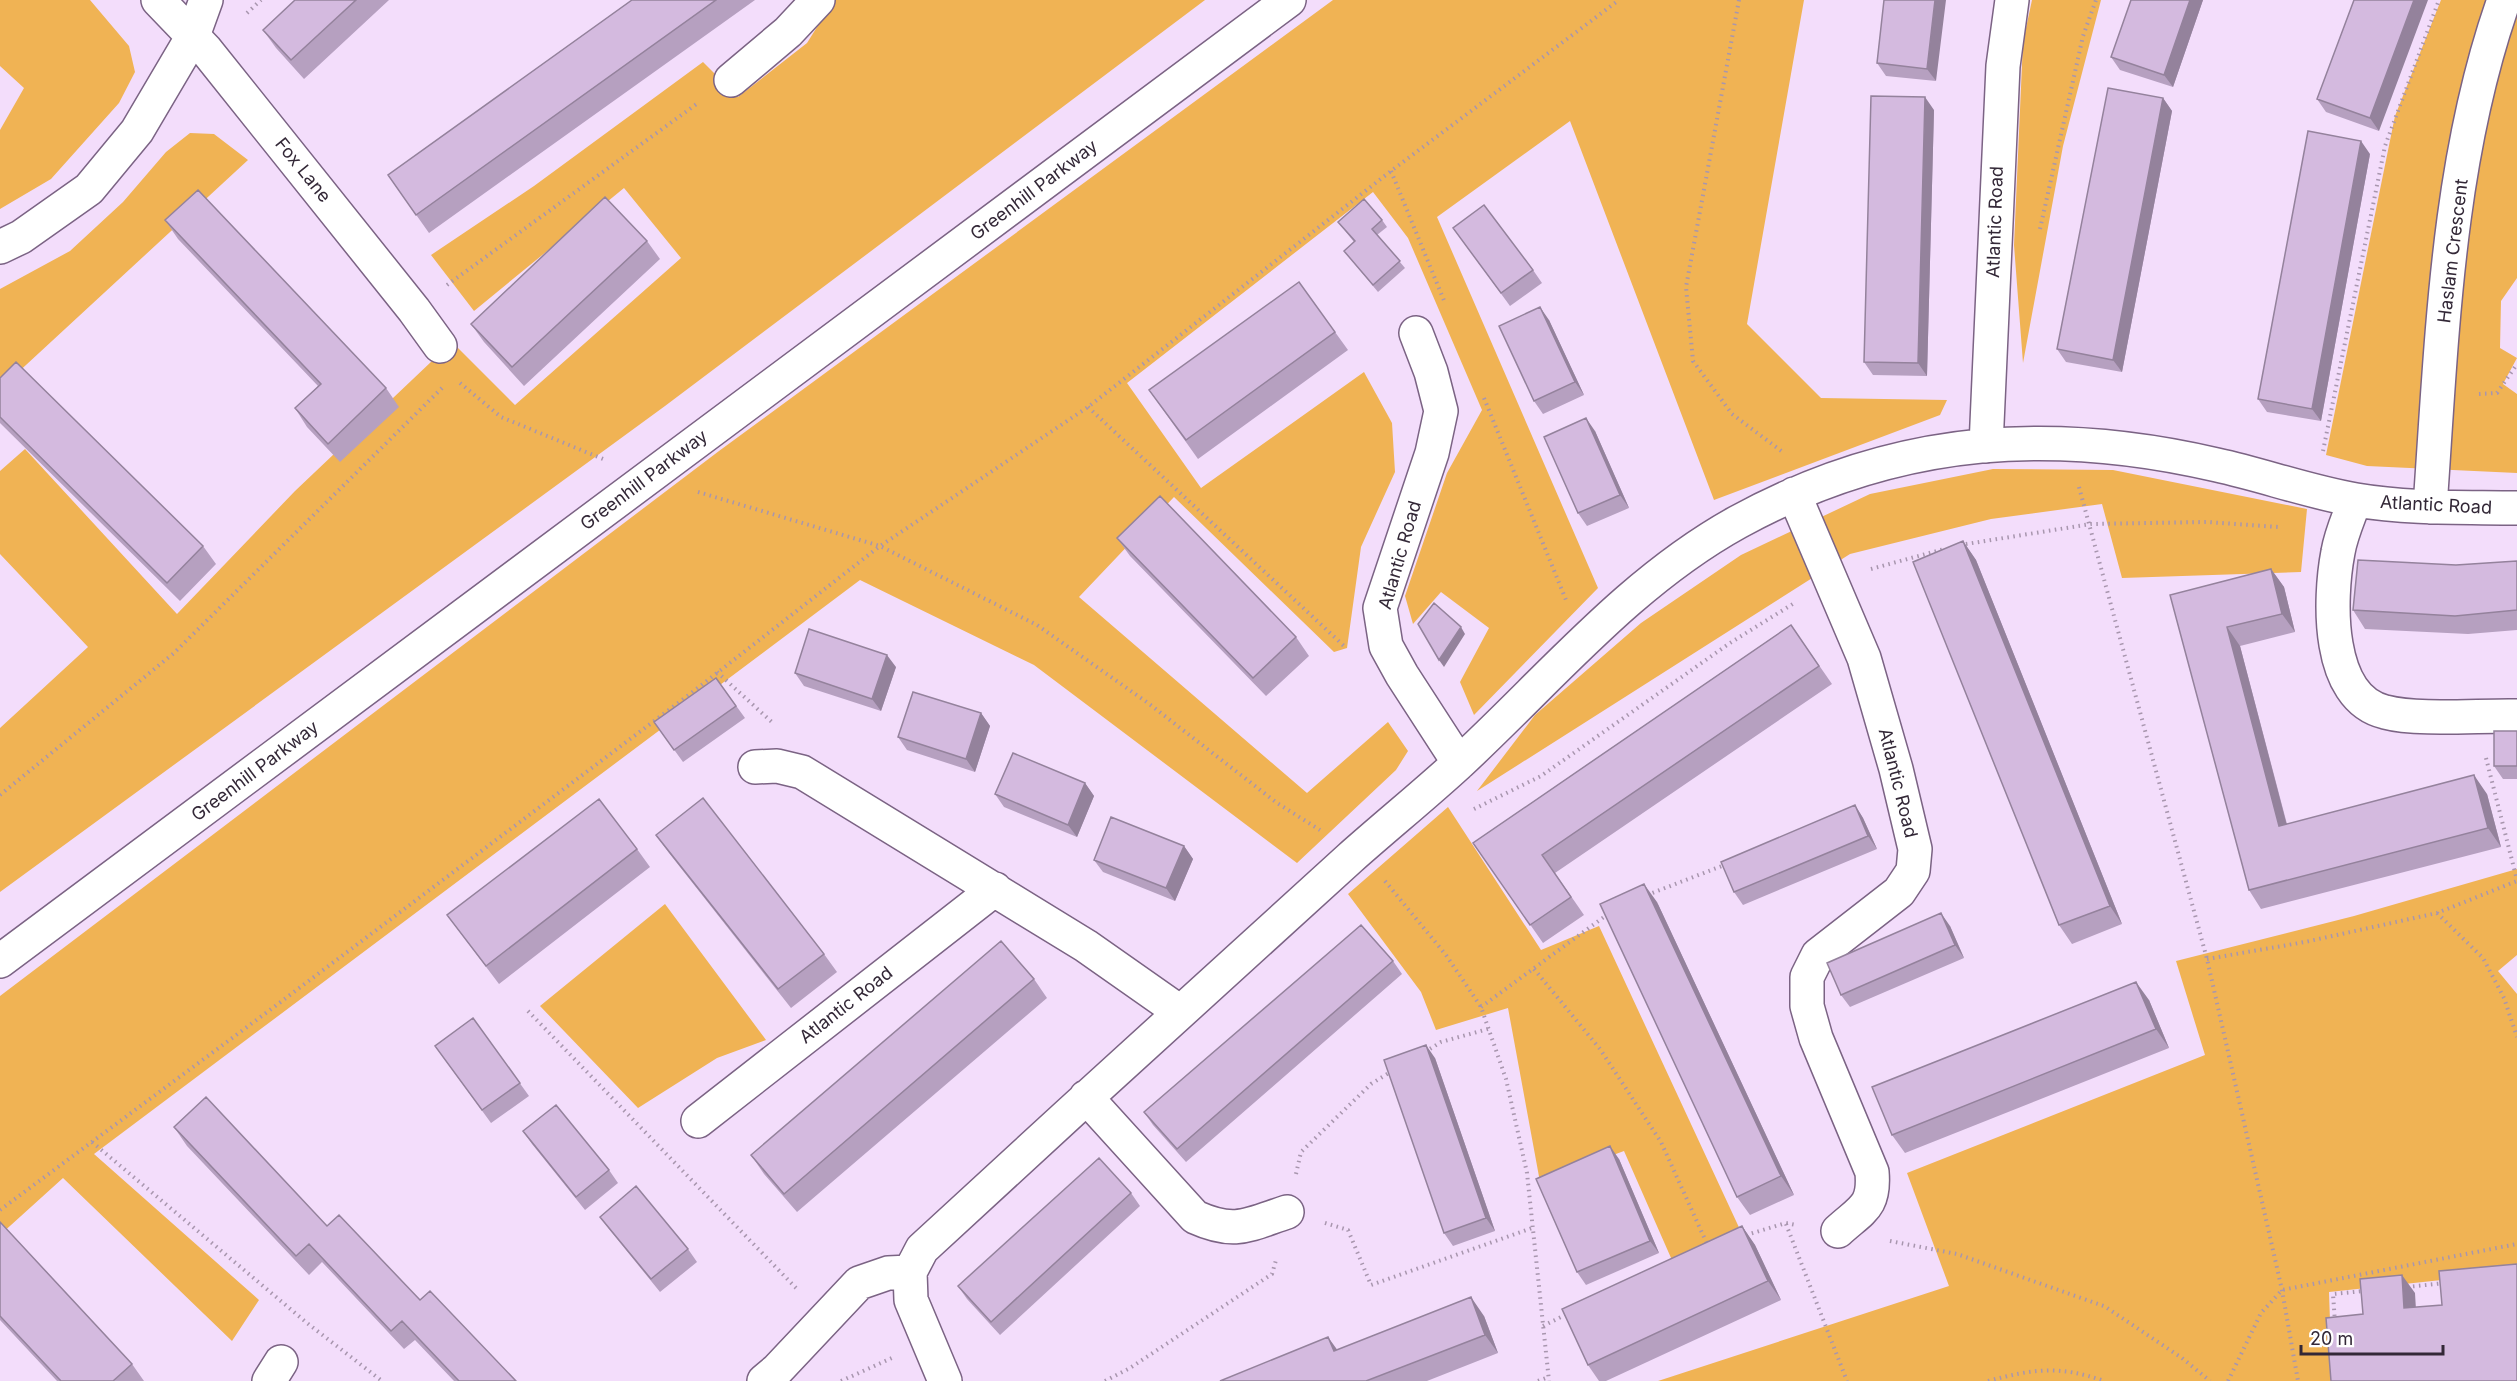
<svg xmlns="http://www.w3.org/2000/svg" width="2517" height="1381" font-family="Inter,sans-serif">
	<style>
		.green { fill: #f0b354 }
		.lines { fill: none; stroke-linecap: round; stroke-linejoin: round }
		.street-casing { stroke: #7b6384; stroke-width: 36 }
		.secondary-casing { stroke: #7b6384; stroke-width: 36 }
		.path { stroke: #a896ae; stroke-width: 4; stroke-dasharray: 1.5 4.5; stroke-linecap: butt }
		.street { stroke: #fff; stroke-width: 33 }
		.secondary { stroke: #fff; stroke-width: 33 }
		.wall { fill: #b6a0c0 }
		.shaded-wall { fill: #94829c }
		.building { fill: #d4badf; stroke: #94829c; stroke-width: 1.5 }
		.labels { text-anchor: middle; stroke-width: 4.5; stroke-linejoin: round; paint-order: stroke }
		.street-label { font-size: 18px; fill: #332837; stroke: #fff }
	</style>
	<rect width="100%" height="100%" fill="#f3ddfb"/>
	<path class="green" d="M 0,0 L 90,0 L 129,46 L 135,72 L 119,103 L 51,179 L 0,209 L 0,130 L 24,88 L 0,66 Z
		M 834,0 L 1205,0 L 665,406 L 0,892 L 0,728 L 88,647 L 0,554 L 0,471 L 25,449 L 177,614 L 295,491 L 452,342 L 515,405 L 681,258 L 624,188 L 474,311 L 431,255 L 534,186 L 703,62 L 738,97 L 807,43 Z
		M 1333,0 L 1804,0 L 1747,324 L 1821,398 L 1947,400 L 1940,415 L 1714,500 L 1570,121 L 1437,217 L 1598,588 L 1474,715 L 1460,682 L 1489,628 L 1441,592 L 1413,624 L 1405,596 L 1447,473 L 1482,410 L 1408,238 L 1373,192 L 1127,383 L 1201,488 L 1364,372 L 1392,423 L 1395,472 L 1361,547 L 1347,648 L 1334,652 L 1174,497 L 1079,597 L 1307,793 L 1388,722 L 1408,751 L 1396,770 L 1297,863 L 1034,665 L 860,580 L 94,1154 L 259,1300 L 232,1341 L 63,1178 L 0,1235 L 0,996 L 719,451 Z
		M 2032,0 L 2101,0 L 2063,146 L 2023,363 L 2014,245 L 2023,42 Z
		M 2441,0 L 2517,0 L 2517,278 L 2501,301 L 2500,348 L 2517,358 L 2503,384 L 2517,394 L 2517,473 L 2367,466 L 2326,455 L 2395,116 Z
		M 190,133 L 214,134 L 248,160 L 0,389 L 0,289 L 70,251 L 123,202 L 166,152 Z
		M 1993,469 L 2113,470 L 2307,509 L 2301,572 L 2122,578 L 2102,504 L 1991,519 L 1850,554 L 1477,791 L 1535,715 L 1641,623 L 1741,555 L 1870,494 Z
		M 1448,807 L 1541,950 L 1599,926 L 1743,1236 L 1675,1267 L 1624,1151 L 1540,1182 L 1508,1008 L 1436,1030 L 1421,992 L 1348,894 Z
		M 2517,869 L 2517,955 L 2498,971 L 2517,994 L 2517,1272 L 2329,1292 L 2332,1381 L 1658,1381 L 1949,1286 L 1907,1173 L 2205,1055 L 2176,961 L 2354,916 Z
		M 665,904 L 766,1040 L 717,1058 L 638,1108 L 540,1006 Z"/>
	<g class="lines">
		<defs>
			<path id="street" d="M 158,0 L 206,50 L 414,310 L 440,346
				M 731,80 L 788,32 L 818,0
				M 0,247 L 21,237 L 89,189 L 137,131 L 193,36 L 206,0
				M 1416,333 L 1431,372 L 1441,411 L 1432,453 L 1380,608 L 1386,646 L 1402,675 L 1459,763
				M 1986,446 L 2003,66 L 2012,0
				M 1794,494 L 1864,658 L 1896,769 L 1915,849 L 1913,871 L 1899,892 L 1818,955 L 1807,977 L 1807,1006 L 1816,1038 L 1872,1172 C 1875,1207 1862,1209 1838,1231
				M 2355,500 C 2349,517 2341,534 2338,552 C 2329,599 2326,698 2385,712 C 2419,721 2480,715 2517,716
				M 2430,507 C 2442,338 2447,161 2504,0
				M 755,767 L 777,766 L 802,772 L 1086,946 L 1180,1012
				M 1086,1097 L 1195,1217 C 1235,1235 1248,1225 1287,1212
				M 698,1121 L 995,889
				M 269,1381 L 281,1362
				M 764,1381 L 777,1370 L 859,1283 L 888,1273 L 910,1272
				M 945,1381 L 911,1300 L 910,1272 L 922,1249 C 1064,1118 1207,987 1350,858 C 1386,826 1423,796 1458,764 C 1548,681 1629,582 1738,522 C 1813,481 1896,454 1981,446 C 2060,439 2140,447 2217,465 C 2263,475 2309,492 2356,500 C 2409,509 2463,507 2517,508"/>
			<path id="secondary" d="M 0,961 L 1289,0"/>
		</defs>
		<use href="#street" class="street-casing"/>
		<use href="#secondary" class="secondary-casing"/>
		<path class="path" d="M 1739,0 L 1686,287 L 1693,361 L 1732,414 L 1784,453
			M 247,13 L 261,0
			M 1391,171 L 1445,303
			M 2040,229 L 2083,36 L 2096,0
			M 447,285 L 698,103
			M 460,383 L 501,417 L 603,459
			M 2479,394 L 2497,393 L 2517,364
			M 1484,398 L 1566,600
			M 1088,407 L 1344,646
			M 2323,451 L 2385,146 L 2439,0
			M 2079,487 L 2207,959 L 2282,1290 L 2298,1381
			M 698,492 L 880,546 L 1037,625 L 1148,703 L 1277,803 L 1320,830
			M 1960,545 L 2091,524 L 2207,522 L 2278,527
			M 1871,569 L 1944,549
			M 717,672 L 774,724
			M 2486,758 L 2517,880
			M 0,795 L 174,653 L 442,388
			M 1474,809 L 1541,776 L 1730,643 L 1796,602
			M 1385,881 L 1446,955 L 1481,1007 L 1506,1079 L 1527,1173 L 1549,1381
			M 1647,895 L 1727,864
			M 2437,913 L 2483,958 L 2504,998 L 2517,1037
			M 2207,959 L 2305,942 L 2437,913 L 2517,881
			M 1534,969 L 1600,1049 L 1661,1142 L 1708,1246
			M 1481,1007 L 1608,914
			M 528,1011 L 796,1288
			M 1425,1052 L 1441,1042 L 1488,1029
			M 92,1142 L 307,1323 L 382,1381
			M 1296,1174 L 1301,1152 L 1371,1084 L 1392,1071
			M 0,1210 L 274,1007 L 690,694 L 880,546 L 1088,407 L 1391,171 L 1619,0
			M 1325,1223 L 1348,1230 L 1371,1285 L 1532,1228
			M 1786,1224 L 1847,1381
			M 1746,1235 L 1786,1223 L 1796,1225
			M 1890,1241 L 1957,1254 L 2104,1306 L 2182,1358 L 2210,1381
			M 2407,1287 L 2445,1283
			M 2335,1322 L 2333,1294 L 2364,1291
			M 1543,1326 L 1569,1313
			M 841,1381 L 892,1358
			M 1105,1381 L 1130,1368 L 1272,1274 L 1276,1260
			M 1538,1381 L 1549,1377
			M 1988,1381 C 2033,1369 2059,1365 2104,1381
			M 2228,1381 L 2261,1313 L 2282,1290 L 2517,1244"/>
		<use href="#street" class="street"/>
		<use href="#secondary" class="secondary"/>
	</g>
	<path class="wall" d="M 295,0 L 389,0 L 304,79 L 276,48 L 263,30 Z
		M 632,0 L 755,0 L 429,233 L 388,175 Z
		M 1884,0 L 1936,81 L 1886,76 L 1877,63 Z
		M 2131,0 L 2203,0 L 2173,87 L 2120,70 L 2111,57 Z
		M 2354,0 L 2379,131 L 2326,112 L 2317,99 Z
		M 2163,98 L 2172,111 L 2122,372 L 2066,362 L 2057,349 Z
		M 1934,110 L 1927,376 L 1873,375 L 1864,362 Z
		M 2370,154 L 2321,421 L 2267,412 L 2258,399 Z
		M 165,220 L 386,388 L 399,407 L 340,462 L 307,427 L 295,408 L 318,386 L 178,239 Z
		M 1382,220 L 1387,227 L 1377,235 L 1405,268 L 1378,292 L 1344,251 L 1354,242 L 1338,222 Z
		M 1453,228 L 1533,270 L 1542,283 L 1510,306 Z
		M 647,241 L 660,259 L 524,386 L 484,342 L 471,324 Z
		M 1549,320 L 1584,395 L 1543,414 L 1534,401 Z
		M 1335,332 L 1348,350 L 1198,459 L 1149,390 Z
		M 0,378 L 203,546 L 216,564 L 180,601 L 0,423 Z
		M 1595,431 L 1629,508 L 1587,526 L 1578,513 Z
		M 1117,538 L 1296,637 L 1309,656 L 1266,696 L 1130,556 Z
		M 1963,541 L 1976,560 L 2122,924 L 2072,944 L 2059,925 Z
		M 2517,561 L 2517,630 L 2468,634 L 2365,629 L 2353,610 L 2456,565 Z
		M 2271,569 L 2284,587 L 2295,632 L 2240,646 L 2287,824 L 2487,794 L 2501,847 L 2261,909 L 2249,890 L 2170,595 Z
		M 1791,625 L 1832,684 L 1555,873 L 1584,915 L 1543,943 L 1473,843 Z
		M 896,667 L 881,711 L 804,686 L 795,673 Z
		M 716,678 L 745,718 L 683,762 L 654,722 Z
		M 981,713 L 990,726 L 975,772 L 907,750 L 898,737 Z
		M 2517,731 L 2517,779 L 2503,779 L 2494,766 Z
		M 1085,783 L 1094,796 L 1077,837 L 1004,807 L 995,794 Z
		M 1855,805 L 1863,818 L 1877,849 L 1743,905 L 1734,892 Z
		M 656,835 L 824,954 L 837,972 L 791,1008 L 669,853 Z
		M 1184,846 L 1193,859 L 1175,901 L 1103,872 L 1094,860 Z
		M 637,849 L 650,867 L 499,984 L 447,915 Z
		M 1657,902 L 1794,1195 L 1750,1215 L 1737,1197 Z
		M 1950,926 L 1964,958 L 1850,1007 L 1841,995 Z
		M 1393,961 L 1402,974 L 1186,1162 L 1153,1125 L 1144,1112 Z
		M 1034,979 L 1047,998 L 797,1212 L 764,1174 L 751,1155 Z
		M 2149,1000 L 2169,1048 L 1905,1153 L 1892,1135 Z
		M 473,1018 L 529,1096 L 491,1123 L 435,1046 Z
		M 1435,1058 L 1495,1231 L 1453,1246 L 1444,1233 Z
		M 174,1127 L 327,1226 L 420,1300 L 516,1381 L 454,1381 L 415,1340 L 404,1349 L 322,1262 L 309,1275 L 187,1146 Z
		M 523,1131 L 609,1170 L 618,1183 L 585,1210 L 532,1144 Z
		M 1619,1159 L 1659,1253 L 1586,1285 L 1577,1272 Z
		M 1131,1193 L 1140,1206 L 1000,1335 L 967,1299 L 958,1286 Z
		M 600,1217 L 688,1249 L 697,1262 L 660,1292 L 609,1229 Z
		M 0,1222 L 132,1364 L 144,1381 L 57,1381 L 0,1320 Z
		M 1742,1226 L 1755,1245 L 1781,1300 L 1606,1381 L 1599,1381 L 1588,1365 Z
		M 1484,1316 L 1498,1353 L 1427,1381 L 1220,1381 L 1337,1350 Z"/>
	<path class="shaded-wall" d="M 1935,0 L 1946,0 L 1936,81 L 1927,69 Z
		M 2190,0 L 2203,0 L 2173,87 L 2164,75 Z
		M 2414,0 L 2428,0 L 2379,131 L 2370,118 Z
		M 1925,97 L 1934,110 L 1927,376 L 1918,363 Z
		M 2163,98 L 2172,111 L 2122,372 L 2113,360 Z
		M 2361,141 L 2370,154 L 2321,421 L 2312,409 Z
		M 1540,307 L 1549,320 L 1584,395 L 1575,382 Z
		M 1586,418 L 1595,431 L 1629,508 L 1620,495 Z
		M 1963,541 L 1976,560 L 2122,924 L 2110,906 Z
		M 2271,569 L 2284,587 L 2295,632 L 2282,614 Z
		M 1461,627 L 1465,634 L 1444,667 L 1439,660 Z
		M 2227,627 L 2240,646 L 2292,845 L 2279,826 Z
		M 887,655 L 896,667 L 881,711 L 872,699 Z
		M 981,713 L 990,726 L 975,772 L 966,759 Z
		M 2474,775 L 2487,794 L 2501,847 L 2488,828 Z
		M 1085,783 L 1094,796 L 1077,837 L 1068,825 Z
		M 1855,805 L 1863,818 L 1877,849 L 1868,836 Z
		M 1184,846 L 1193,859 L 1175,901 L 1166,888 Z
		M 1644,884 L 1657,902 L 1794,1195 L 1781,1176 Z
		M 1941,913 L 1950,926 L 1964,958 L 1955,945 Z
		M 2136,982 L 2149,1000 L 2169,1048 L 2156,1029 Z
		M 1426,1045 L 1435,1058 L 1495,1231 L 1486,1218 Z
		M 1610,1146 L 1619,1159 L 1659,1253 L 1650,1241 Z
		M 1742,1226 L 1755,1245 L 1781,1300 L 1768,1281 Z
		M 2402,1275 L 2415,1293 L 2417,1327 L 2404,1308 Z
		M 1471,1297 L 1484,1316 L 1498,1353 L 1485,1335 Z
		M 1328,1337 L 1341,1355 L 1334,1351 Z"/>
	<path class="building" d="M 295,0 L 356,0 L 291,60 L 263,30 Z
		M 632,0 L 716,0 L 416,215 L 388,175 Z
		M 1884,0 L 1935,0 L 1927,69 L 1877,63 Z
		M 2131,0 L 2190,0 L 2164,75 L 2111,57 Z
		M 2354,0 L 2414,0 L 2370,118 L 2317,99 Z
		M 2108,88 L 2163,98 L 2113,360 L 2057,349 Z
		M 1871,96 L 1925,97 L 1918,363 L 1864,362 Z
		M 2308,131 L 2361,141 L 2312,409 L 2258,399 Z
		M 198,190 L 386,388 L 328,444 L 295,408 L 321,384 L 165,220 Z
		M 605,197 L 647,241 L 512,367 L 471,324 Z
		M 1364,199 L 1382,220 L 1372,229 L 1400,261 L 1373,285 L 1344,251 L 1355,241 L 1338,222 Z
		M 1484,205 L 1533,270 L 1501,293 L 1453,228 Z
		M 1299,282 L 1335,332 L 1186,440 L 1149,390 Z
		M 1540,307 L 1575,382 L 1534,401 L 1499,326 Z
		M 16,362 L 203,546 L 167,583 L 0,417 L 0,378 Z
		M 1586,418 L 1620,495 L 1578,513 L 1544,437 Z
		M 1160,496 L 1296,637 L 1253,678 L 1117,538 Z
		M 1963,541 L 2110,906 L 2059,925 L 1913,562 Z
		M 2358,560 L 2456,565 L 2517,561 L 2517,610 L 2455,616 L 2353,610 Z
		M 2271,569 L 2282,614 L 2227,627 L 2279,826 L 2474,775 L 2488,828 L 2249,890 L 2170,595 Z
		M 1434,603 L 1461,627 L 1439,660 L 1418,624 Z
		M 1791,625 L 1819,666 L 1542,855 L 1571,897 L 1530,925 L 1473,843 Z
		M 809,629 L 887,655 L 872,699 L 795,673 Z
		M 716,678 L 736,706 L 674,750 L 654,722 Z
		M 913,692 L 981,713 L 966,759 L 898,737 Z
		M 2494,731 L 2517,731 L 2517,766 L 2494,766 Z
		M 1013,753 L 1085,783 L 1068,825 L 995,794 Z
		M 703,798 L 824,954 L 778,989 L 656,835 Z
		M 599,799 L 637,849 L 486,966 L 447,915 Z
		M 1855,805 L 1868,836 L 1734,892 L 1721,862 Z
		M 1111,817 L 1184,846 L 1166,888 L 1094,860 Z
		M 1644,884 L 1781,1176 L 1737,1197 L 1600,904 Z
		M 1941,913 L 1955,945 L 1841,995 L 1827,963 Z
		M 1361,925 L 1393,961 L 1177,1149 L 1144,1112 Z
		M 1001,941 L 1034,979 L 784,1194 L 751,1155 Z
		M 2136,982 L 2156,1029 L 1892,1135 L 1872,1087 Z
		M 473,1018 L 520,1083 L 482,1110 L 435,1046 Z
		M 1426,1045 L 1486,1218 L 1444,1233 L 1384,1060 Z
		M 206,1097 L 327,1226 L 339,1215 L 420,1300 L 430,1291 L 516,1381 L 459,1381 L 402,1321 L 391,1331 L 309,1244 L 296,1256 L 174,1127 Z
		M 556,1105 L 609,1170 L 576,1197 L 523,1131 Z
		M 1610,1146 L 1650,1241 L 1577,1272 L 1536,1179 Z
		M 1099,1158 L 1131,1193 L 991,1322 L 958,1286 Z
		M 636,1186 L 688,1249 L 651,1279 L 600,1217 Z
		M 0,1222 L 132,1364 L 113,1381 L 61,1381 L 0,1316 Z
		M 1742,1226 L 1768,1281 L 1588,1365 L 1562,1309 Z
		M 2517,1264 L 2517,1381 L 2331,1381 L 2326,1318 L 2363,1314 L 2360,1279 L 2402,1275 L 2404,1308 L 2442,1305 L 2439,1271 Z
		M 1471,1297 L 1485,1335 L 1366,1381 L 1220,1381 L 1328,1337 L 1334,1351 Z"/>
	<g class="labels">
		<g class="street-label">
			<text transform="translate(303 170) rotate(51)" y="6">Fox Lane</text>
			<text transform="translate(1034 190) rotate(-37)" y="6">Greenhill Parkway</text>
			<text transform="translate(1995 222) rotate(-88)" y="6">Atlantic Road</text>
			<text transform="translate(2453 251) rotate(-83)" y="6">Haslam Crescent</text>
			<text transform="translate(644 480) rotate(-37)" y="6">Greenhill Parkway</text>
			<text transform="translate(2436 505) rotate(3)" y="6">Atlantic Road</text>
			<text transform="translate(1400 555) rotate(-74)" y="6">Atlantic Road</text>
			<text transform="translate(255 771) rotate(-37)" y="6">Greenhill Parkway</text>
			<text transform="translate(1898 783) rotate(76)" y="6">Atlantic Road</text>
			<text transform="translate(846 1005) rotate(-38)" y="6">Atlantic Road</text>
		</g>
	</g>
	<path d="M2301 1345v9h142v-9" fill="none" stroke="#332837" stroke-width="3"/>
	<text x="2310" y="1345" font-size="18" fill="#332837" stroke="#ffffff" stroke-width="4.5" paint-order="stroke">20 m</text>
</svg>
